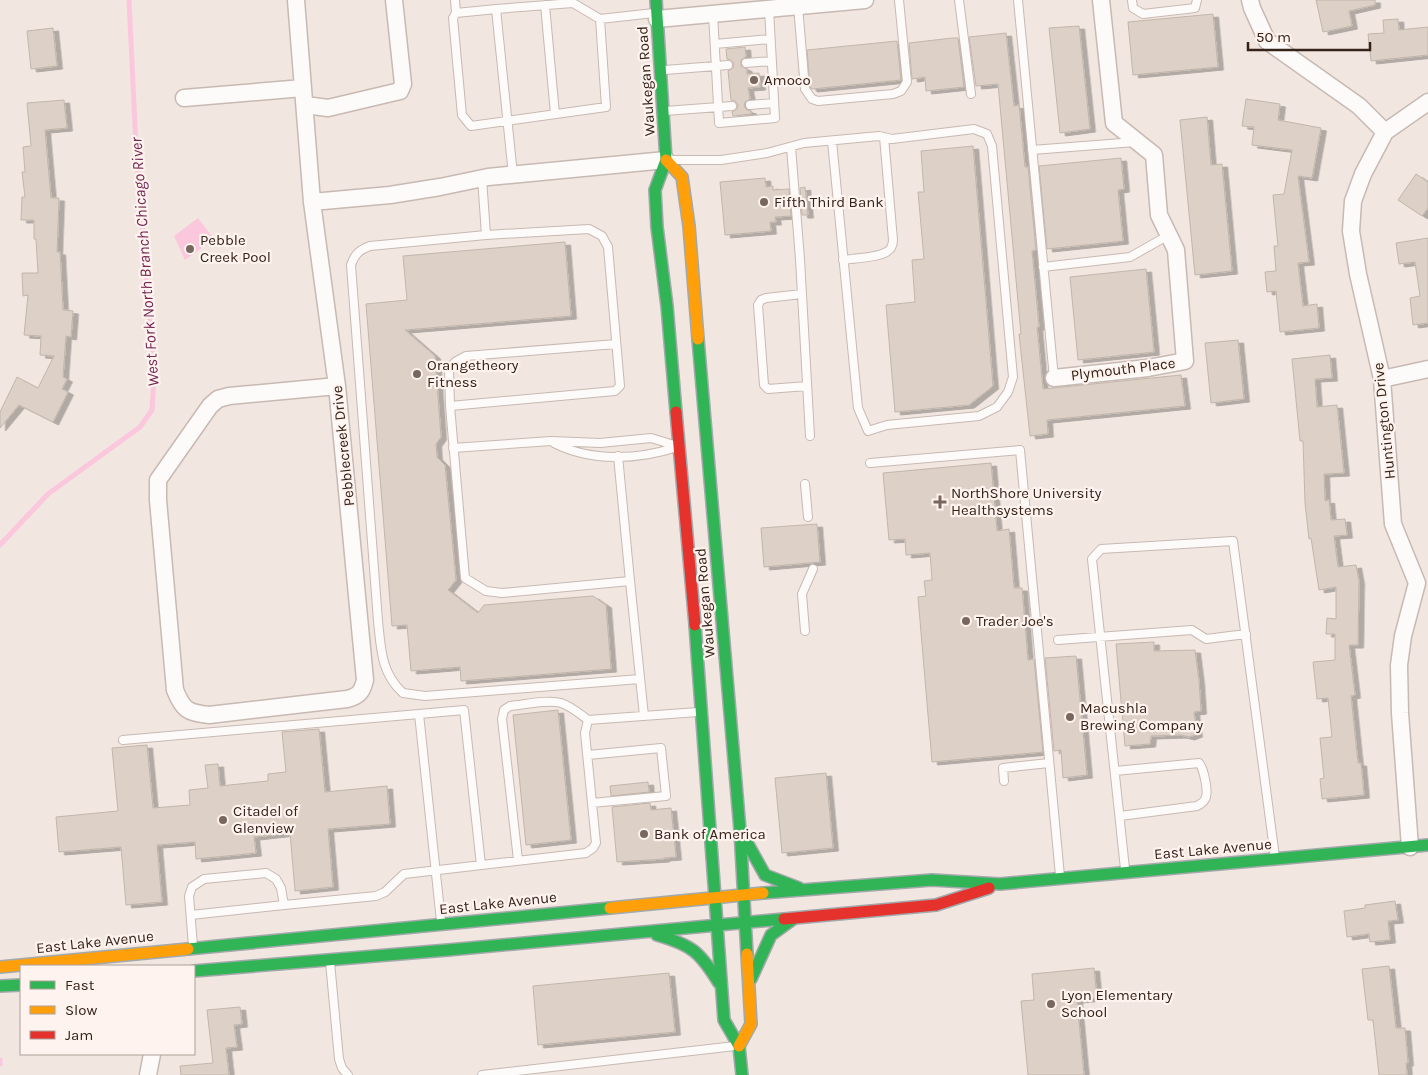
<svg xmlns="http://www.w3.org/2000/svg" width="1428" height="1075" font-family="Karla,sans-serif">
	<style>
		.water { fill: #fbc7dd }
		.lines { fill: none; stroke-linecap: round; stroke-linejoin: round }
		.stream { stroke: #fbc7dd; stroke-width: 5 }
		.building { fill: #ddd0c6; stroke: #c2b6ab; filter: url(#shadow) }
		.lane-casing { stroke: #c8b9b2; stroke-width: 10 }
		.street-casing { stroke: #c8b9b2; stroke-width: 19 }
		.fast-casing { stroke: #a2a9ab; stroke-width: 14 }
		.slow-casing { stroke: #a2a9ab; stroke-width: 14 }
		.jam-casing { stroke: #a2a9ab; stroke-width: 14 }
		.lane { stroke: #fdfbfa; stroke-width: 8 }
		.street { stroke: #fdfbfa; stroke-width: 16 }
		.fast { stroke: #30b455; stroke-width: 11 }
		.slow { stroke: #ff9f0a; stroke-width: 11 }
		.jam { stroke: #e5322d; stroke-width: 11 }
		.poi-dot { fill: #77675e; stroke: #fef3ee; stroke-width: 2 }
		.labels { text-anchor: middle; stroke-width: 4.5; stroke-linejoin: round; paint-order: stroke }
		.poi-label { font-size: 15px; fill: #352218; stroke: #fef3ee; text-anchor: start }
		.street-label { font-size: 15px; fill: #352218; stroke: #fef3ee }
		.water-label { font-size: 16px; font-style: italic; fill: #742753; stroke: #fef3ee }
	</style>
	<defs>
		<filter id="shadow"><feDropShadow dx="5.5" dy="3" stdDeviation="0" flood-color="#0004"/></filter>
	</defs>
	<rect width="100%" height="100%" fill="#f2e6e0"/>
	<path class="water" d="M 198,218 L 214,239 L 185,260 L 174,236 Z"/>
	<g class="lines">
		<path class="stream" d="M 0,545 L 48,494 L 140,427 L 152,410 L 154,376 L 136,147 L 129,0
			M 0,1060 L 0,1064"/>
	</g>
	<path class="building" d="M 1316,0 L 1375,0 L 1375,5 L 1349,11 L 1352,26 L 1323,32 Z
		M 1213,14 L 1218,67 L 1133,75 L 1128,22 Z
		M 1398,19 L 1399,30 L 1428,27 L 1428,55 L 1371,61 L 1368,34 L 1384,33 L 1383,20 Z
		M 1079,26 L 1090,129 L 1060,133 L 1049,28 Z
		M 53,28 L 57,66 L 31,69 L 27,31 Z
		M 1006,33 L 1014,106 L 1019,105 L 1025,167 L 1028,167 L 1036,250 L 1032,251 L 1039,327 L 1037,327 L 1043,389 L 1181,375 L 1185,406 L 1047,420 L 1048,434 L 1030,436 L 1019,334 L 1021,334 L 998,84 L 976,86 L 969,37 Z
		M 952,38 L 958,38 L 964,87 L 926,91 L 925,77 L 912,79 L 909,43 Z
		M 897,41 L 901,80 L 812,89 L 810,87 L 807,50 Z
		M 745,47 L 746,57 L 741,60 L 741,66 L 747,69 L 747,74 L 759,73 L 760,87 L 748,88 L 750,99 L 745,102 L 744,106 L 747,110 L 751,111 L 751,114 L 733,116 L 732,112 L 737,109 L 738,105 L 735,101 L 731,100 L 728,71 L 733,68 L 734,64 L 731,60 L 727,59 L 726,49 Z
		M 1246,99 L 1280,104 L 1278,120 L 1321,128 L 1312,178 L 1298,176 L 1309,262 L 1298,263 L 1303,306 L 1317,304 L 1319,328 L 1280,332 L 1276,291 L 1267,292 L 1265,272 L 1276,271 L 1274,246 L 1278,246 L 1273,195 L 1284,194 L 1292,150 L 1252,145 L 1254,127 L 1242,126 Z
		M 64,100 L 67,128 L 45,130 L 51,198 L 59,198 L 57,252 L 60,252 L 63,310 L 73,311 L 71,337 L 66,336 L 63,377 L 67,379 L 62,389 L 68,392 L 53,422 L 19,405 L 0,428 L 0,412 L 17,377 L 38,388 L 54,356 L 40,355 L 41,336 L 24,335 L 28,295 L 23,296 L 22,273 L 38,273 L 36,239 L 34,239 L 34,220 L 21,220 L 22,197 L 25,197 L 22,172 L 25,172 L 23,147 L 31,146 L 27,103 Z
		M 1207,117 L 1211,165 L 1222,164 L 1232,271 L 1195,275 L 1180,120 Z
		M 973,146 L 993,386 L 969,405 L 895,412 L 886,305 L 915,302 L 912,260 L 924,259 L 918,192 L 924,192 L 921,151 Z
		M 1121,158 L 1124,189 L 1118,190 L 1123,241 L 1047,249 L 1039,166 Z
		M 1416,174 L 1428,182 L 1428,208 L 1422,216 L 1398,200 Z
		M 765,178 L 766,187 L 773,186 L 773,190 L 789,189 L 791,216 L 775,217 L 776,222 L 770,222 L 771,231 L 725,235 L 720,182 Z
		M 805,187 L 808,215 L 802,215 L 800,188 Z
		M 1428,238 L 1428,323 L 1413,325 L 1410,298 L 1420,296 L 1415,262 L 1399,264 L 1396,243 Z
		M 565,242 L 571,316 L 405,330 L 435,356 L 441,437 L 436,444 L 437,457 L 445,465 L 456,580 L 448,590 L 478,613 L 484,605 L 593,596 L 606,605 L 611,669 L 461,681 L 460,667 L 411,671 L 407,625 L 392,626 L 366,304 L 407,300 L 403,256 Z
		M 1146,269 L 1154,352 L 1078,360 L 1070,277 Z
		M 1238,340 L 1244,399 L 1211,403 L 1205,343 Z
		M 1330,355 L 1332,378 L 1315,379 L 1317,407 L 1337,405 L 1344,473 L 1324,474 L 1325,501 L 1329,500 L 1331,520 L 1345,519 L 1347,535 L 1334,536 L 1338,567 L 1356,565 L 1359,581 L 1358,645 L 1349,645 L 1355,695 L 1351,696 L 1358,763 L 1361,763 L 1364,795 L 1322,799 L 1320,779 L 1324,778 L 1320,738 L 1332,737 L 1328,698 L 1317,699 L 1313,662 L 1335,660 L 1335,634 L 1326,634 L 1327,618 L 1336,619 L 1336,587 L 1319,590 L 1311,538 L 1309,539 L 1305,503 L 1303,441 L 1300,441 L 1292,359 Z
		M 991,463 L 997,531 L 1009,529 L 1014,588 L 1022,588 L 1028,660 L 1034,659 L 1043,752 L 932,762 L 918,597 L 926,596 L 924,581 L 932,580 L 930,553 L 906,555 L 905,539 L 889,540 L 883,473 Z
		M 817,524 L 820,562 L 764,567 L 761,528 Z
		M 1154,642 L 1154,651 L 1195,650 L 1199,681 L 1201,711 L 1194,712 L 1197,734 L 1189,737 L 1181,735 L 1151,736 L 1150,744 L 1125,746 L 1116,644 Z
		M 1076,656 L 1087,775 L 1063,778 L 1061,750 L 1054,751 L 1045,658 Z
		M 558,710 L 571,840 L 526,845 L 513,715 Z
		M 319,729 L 325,792 L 387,786 L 390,824 L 328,829 L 333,887 L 295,891 L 290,833 L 254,837 L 256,853 L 196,859 L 195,842 L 157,845 L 162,902 L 126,905 L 121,847 L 59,852 L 56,817 L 118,811 L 112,748 L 147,745 L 153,808 L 190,805 L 189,790 L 208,788 L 205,765 L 218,764 L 220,786 L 268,781 L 268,774 L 286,772 L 282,732 Z
		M 826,773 L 833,848 L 782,853 L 775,778 Z
		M 648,782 L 649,792 L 611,796 L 610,786 Z
		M 650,803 L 651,810 L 671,808 L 676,857 L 664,858 L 664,859 L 617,862 L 612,807 Z
		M 1395,901 L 1398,920 L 1388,921 L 1390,940 L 1370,942 L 1369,934 L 1347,937 L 1344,911 L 1365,908 L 1365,905 Z
		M 1389,966 L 1396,1028 L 1405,1028 L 1408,1063 L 1406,1063 L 1407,1075 L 1379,1075 L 1373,1020 L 1368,1020 L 1362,969 Z
		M 1094,968 L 1097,998 L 1077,1000 L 1084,1075 L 1028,1075 L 1021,1001 L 1034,1000 L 1032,974 Z
		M 669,973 L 675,1032 L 538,1045 L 533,986 Z
		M 240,1007 L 242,1024 L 234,1025 L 237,1047 L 226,1048 L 229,1075 L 181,1075 L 180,1066 L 213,1063 L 207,1010 Z"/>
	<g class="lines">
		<defs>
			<path id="lane" d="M 455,0 L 456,13
				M 959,0 L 971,94
				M 1018,0 L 1054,378
				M 1132,0 L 1133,8 L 1143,14 L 1195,8 L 1197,0
				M 545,5 L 555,114
				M 798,6 L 805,89 L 812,99 L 818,101 L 893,94 L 901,91 L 907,82 L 899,0
				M 496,9 L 456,13 L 453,18 L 462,115 L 471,126 L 606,107 L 600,19
				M 713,14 L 719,123 L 775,118 L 769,9
				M 715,44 L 770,39
				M 746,63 L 771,61
				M 665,70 L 728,65
				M 750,105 L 774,103
				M 665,111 L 732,106
				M 791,147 L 800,259 L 810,436
				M 1032,150 L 1135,142
				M 673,160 L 721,160 L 767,153 L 804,143 L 879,136 L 892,139 L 974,129 L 987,134 L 992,146 L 1013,377 L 1008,392 L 997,407 L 979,416 L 887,425 L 868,431 L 858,408 L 832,141
				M 513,175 L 496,9 L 573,3 L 600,19 L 654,13
				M 482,178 L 486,235 L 589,229 L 602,236 L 608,247 L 620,386 L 615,391 L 450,406 L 465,578 L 486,591 L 502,593 L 630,581 L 644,716
				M 486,235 L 370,246 C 359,250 355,254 351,265 L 378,621 C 381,649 381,673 403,693 L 425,696 L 640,679
				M 843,260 C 854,258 885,258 891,248 C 892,246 893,243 893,240 L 884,137
				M 1043,267 L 1130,257 L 1169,235
				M 802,294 L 766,298 L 761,300 L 758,305 L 764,385 L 768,389 L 807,386
				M 450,406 L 449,369 L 455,362 L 466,356 L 616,344
				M 554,443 C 591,462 638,460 677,447
				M 453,448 L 551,441 L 600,443 L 651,438 L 674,445
				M 618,456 L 630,581
				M 870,463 L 1020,450 L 1060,876
				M 805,484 L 808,517
				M 805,631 L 802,594 L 813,569
				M 1058,640 L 1192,630 L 1206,639 L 1246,634
				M 419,714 L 464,710 L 481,865
				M 123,740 L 419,714 L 441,921
				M 588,755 L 661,748 L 666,796 L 592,803
				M 1115,771 L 1199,763 C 1204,769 1208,790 1206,797 C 1205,801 1201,804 1197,806 L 1120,816
				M 1004,781 L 1003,768 L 1049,763
				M 518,860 L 502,719 L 504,710 L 510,706 C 523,705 548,699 561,703 C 571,706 580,714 588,720
				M 1125,869 L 1092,559 L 1101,549 L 1233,541 L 1275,857
				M 191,915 L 284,905
				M 193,946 L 189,896 L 192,887 L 204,879 L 266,873 L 276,879 L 281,888 L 284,905 L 376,896 L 385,892 L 404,874 L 586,853 L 593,848 L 596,843 L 585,733 L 588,720 L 698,712
				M 330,962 L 339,1059 L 342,1068 L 348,1075
				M 482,1075 L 735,1046"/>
			<path id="street" d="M 296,0 L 312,202 L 337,386 L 365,680 C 362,692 359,696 347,699 L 209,715 C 188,713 183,710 175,690 L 158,500 L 158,480 L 210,406 L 218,399 L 229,396 L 337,386
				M 1250,0 L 1252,8 L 1267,41 L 1359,106 L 1385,132 L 1363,174 L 1353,201 L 1351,231 L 1358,274 L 1382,379 L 1393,524 L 1417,583 L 1403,636 L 1399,665 L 1400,713 L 1410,847
				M 657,19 L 865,0
				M 184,98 L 303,88
				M 305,105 L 328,108 L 400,91 L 403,84 L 394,0
				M 1385,132 L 1428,102
				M 312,202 L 390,195 L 440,187 L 488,177 L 666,160
				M 1054,378 L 1148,368 L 1185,361 L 1176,250 L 1159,215 L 1154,155 L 1114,123 L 1101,0
				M 1382,379 L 1428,369
				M 148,1075 L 152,1054"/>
			<path id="fast" d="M 656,0 L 666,160 L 655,190 L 657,227 L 667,306 L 676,412
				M 698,339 L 740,830 L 747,954
				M 695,625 L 724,1020 L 739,1046 L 742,1075
				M 745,839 L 765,875 L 799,888
				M 763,893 L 932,880 L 1000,884 L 1428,845
				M 657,935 C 692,945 700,952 719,983
				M 188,949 L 610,908
				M 194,971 L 448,950 L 784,919
				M 751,979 L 771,935 L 793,919
				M 0,986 L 21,985"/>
			<path id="slow" d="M 666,160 L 682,177 L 689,226 L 698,339
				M 610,908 L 763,893
				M 0,967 L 188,949
				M 739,1046 L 751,1024 L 747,954"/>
			<path id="jam" d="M 676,412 L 695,625
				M 784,919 L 936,905 L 989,888"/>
		</defs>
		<use href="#lane" class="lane-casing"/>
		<use href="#street" class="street-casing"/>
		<use href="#fast" class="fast-casing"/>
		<use href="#slow" class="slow-casing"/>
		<use href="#jam" class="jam-casing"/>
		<use href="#lane" class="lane"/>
		<use href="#street" class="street"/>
		<use href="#fast" class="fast"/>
		<use href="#slow" class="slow"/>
		<use href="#jam" class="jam"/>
	</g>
	<g class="poi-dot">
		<circle cx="754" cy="80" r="5"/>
		<circle cx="764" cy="202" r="5"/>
		<circle cx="190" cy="249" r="5"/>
		<circle cx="417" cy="374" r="5"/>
		<path d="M937.5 494.5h5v5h5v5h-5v5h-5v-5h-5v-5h5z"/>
		<circle cx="966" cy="621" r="5"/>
		<circle cx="1070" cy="717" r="5"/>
		<circle cx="223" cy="820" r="5"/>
		<circle cx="644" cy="834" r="5"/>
		<circle cx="1051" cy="1004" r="5"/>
	</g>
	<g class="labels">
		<g class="poi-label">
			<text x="764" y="85">Amoco</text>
			<text x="774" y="207">Fifth Third Bank</text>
			<text x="200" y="245">Pebble<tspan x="200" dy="17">Creek Pool</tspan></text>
			<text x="427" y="370">Orangetheory<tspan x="427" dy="17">Fitness</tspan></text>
			<text x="951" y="498">NorthShore University<tspan x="951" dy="17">Healthsystems</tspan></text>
			<text x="976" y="626">Trader Joe's</text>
			<text x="1080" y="713">Macushla<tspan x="1080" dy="17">Brewing Company</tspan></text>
			<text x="233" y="816">Citadel of<tspan x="233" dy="17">Glenview</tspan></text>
			<text x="654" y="839">Bank of America</text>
			<text x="1061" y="1000">Lyon Elementary<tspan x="1061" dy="17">School</tspan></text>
		</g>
		<g class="street-label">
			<text transform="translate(646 81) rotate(-94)" y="5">Waukegan Road</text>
			<text transform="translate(1123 369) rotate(-7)" y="5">Plymouth Place</text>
			<text transform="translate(1384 421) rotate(-96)" y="5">Huntington Drive</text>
			<text transform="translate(343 446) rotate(-96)" y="5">Pebblecreek Drive</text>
			<text transform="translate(705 603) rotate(-95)" y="5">Waukegan Road</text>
			<text transform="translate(1213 849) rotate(-5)" y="5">East Lake Avenue</text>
			<text transform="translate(498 903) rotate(-6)" y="5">East Lake Avenue</text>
			<text transform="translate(95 942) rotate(-6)" y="5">East Lake Avenue</text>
		</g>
		<g class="water-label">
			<text transform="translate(144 262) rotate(-94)" y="6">West Fork North Branch Chicago River</text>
		</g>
	</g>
	<rect x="20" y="965" width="175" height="90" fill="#fef3ee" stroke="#ae9f98"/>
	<rect x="30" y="981" width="25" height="8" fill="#30b455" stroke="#ae9f98"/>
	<text x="65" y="990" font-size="15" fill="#352218">Fast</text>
	<rect x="30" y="1006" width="25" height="8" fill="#ff9f0a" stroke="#ae9f98"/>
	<text x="65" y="1015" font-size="15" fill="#352218">Slow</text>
	<rect x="30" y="1031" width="25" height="8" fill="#e5322d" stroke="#ae9f98"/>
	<text x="65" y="1040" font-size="15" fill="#352218">Jam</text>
	<path d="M1248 42v8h122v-8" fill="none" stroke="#352218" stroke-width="2.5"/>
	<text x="1256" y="42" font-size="15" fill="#352218" stroke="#fef3ee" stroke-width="4" paint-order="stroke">50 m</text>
</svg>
